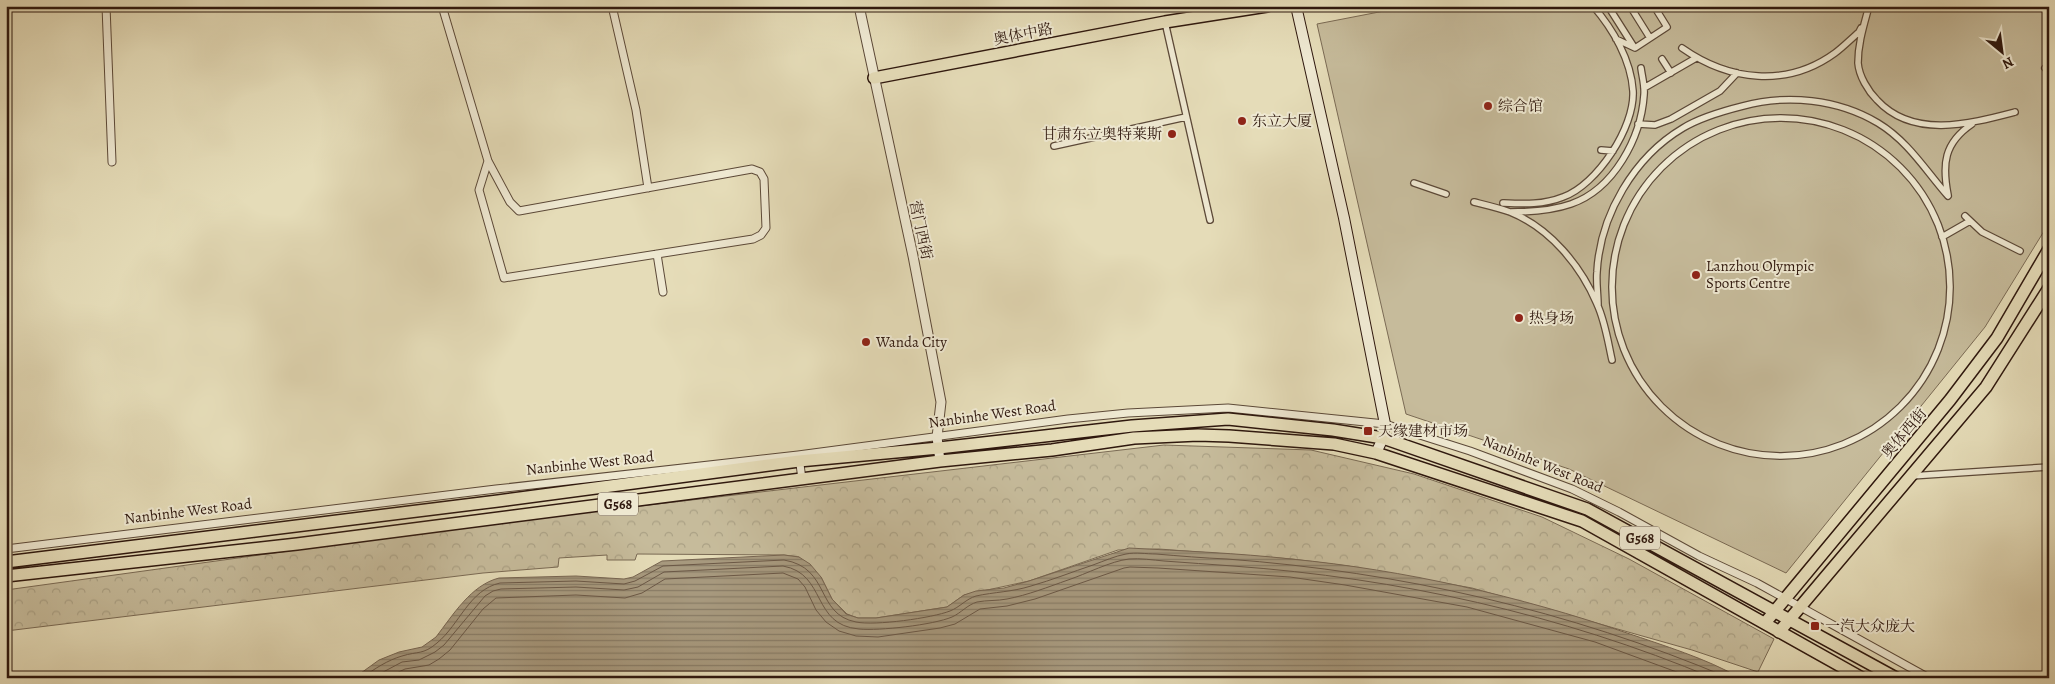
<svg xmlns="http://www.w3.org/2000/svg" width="2055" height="684" font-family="Alegreya,'Noto Serif SC',serif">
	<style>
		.grass { fill: #c6bb9b; stroke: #7a6a54 }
		.park { fill: url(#park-crowns); stroke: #7a6a54 }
		.water { fill: url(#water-rules); stroke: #776551 }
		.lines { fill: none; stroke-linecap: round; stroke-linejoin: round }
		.shore { stroke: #6b5846; stroke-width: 1 }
		.pedestrian-casing { stroke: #5c4938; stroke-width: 8 }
		.minor-casing { stroke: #5c4938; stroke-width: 9 }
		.tertiary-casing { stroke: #5c4938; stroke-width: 11 }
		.secondary-casing { stroke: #2f180e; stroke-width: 12 }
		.primary-casing { stroke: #2f180e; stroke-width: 14 }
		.trunk-casing { stroke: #2f180e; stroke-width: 14 }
		.pedestrian { stroke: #eee8d1; stroke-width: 5.5 }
		.minor { stroke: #eee8d1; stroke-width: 7 }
		.tertiary { stroke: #eee8d1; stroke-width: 9 }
		.secondary { stroke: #eee8d1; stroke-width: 10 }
		.primary { stroke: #e5dcb8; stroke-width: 11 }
		.trunk { stroke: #e5dcb8; stroke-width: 11 }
		.poi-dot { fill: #8f2418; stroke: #eee8d1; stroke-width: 2 }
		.labels { text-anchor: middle; stroke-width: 4; stroke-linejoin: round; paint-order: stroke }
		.shield { fill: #eee8d1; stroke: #685648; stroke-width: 1 }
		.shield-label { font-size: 14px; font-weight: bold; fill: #2f180e }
		.street-label { font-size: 15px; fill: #2f180e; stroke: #eee8d1 }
		.poi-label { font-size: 15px; fill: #2f180e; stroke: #eee8d1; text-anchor: start }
	</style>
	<defs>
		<pattern id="park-crowns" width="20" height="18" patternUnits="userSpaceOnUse" patternTransform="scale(1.25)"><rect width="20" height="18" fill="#c6bb9b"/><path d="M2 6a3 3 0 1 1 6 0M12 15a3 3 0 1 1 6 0" fill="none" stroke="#aaa084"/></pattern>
		<pattern id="water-rules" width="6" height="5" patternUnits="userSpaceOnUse" patternTransform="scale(1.25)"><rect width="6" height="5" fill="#a7997e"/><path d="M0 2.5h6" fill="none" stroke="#887c66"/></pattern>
	</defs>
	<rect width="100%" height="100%" fill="#e5dcb8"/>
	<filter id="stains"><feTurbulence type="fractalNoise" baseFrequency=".004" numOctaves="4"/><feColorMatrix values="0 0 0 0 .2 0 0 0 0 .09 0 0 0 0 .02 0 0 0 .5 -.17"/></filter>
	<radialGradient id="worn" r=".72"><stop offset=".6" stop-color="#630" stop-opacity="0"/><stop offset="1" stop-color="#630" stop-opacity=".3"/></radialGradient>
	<path class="grass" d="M 1410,6 L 2049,6 L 2049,223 L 1985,327 L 1786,573 L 1569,469 L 1406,414 L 1317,24 Z"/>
	<path class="park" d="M 1164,445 L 1311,450 L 1414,474 L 1542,517 L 1629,559 L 1774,639 L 1758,672 L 1692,650 L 1472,588 L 1348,566 L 1292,559 L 1159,549 L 1118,550 L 1029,581 L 964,595 L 947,607 L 876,618 L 858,618 L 847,614 L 832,599 L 821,577 L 799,557 L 784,555 L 637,554 L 635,560 L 607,560 L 607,555 L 559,558 L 558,567 L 483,573 L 6,631 L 6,590 L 477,525 Z"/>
	<path class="water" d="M 1129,548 C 1183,551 1237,553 1291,559 C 1405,570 1519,596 1627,633 C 1662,645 1708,659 1740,678 L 354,678 L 379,660 L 399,652 L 422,647 L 436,637 C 453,615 471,585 499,578 L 576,576 L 624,579 L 633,577 L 662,561 L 784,555 L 799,557 L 810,564 L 821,577 L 832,599 L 846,614 L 858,618 L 876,618 L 947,607 L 964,595 L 976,591 L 1004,588 L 1029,581 Z"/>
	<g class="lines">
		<path class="shore" d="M 362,678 C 374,669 388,660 402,656 C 418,651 423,655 437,643 C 460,624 469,590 500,583 L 576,581 L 624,584 L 635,581 L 663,566 L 784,560 C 831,568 815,614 856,622 C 875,626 932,618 950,611 C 960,607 966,599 976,596 C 994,592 1012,592 1031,586 C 1052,580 1072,572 1093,565 C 1104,561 1115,556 1126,554 C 1136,552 1146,554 1156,554 C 1180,556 1203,558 1227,559 C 1401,572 1568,610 1729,678
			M 372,678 L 402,662 L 419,660 L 435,652 L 444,645 L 485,596 L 493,591 L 501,589 L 576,587 L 624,590 L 638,587 L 664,572 L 783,566 C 827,574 811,625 859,629 C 879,631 933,625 952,617 C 961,613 967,605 977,602 C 987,600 997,601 1007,599 C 1028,595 1048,587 1068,580 C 1086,574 1111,561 1129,559 C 1140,558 1153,560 1164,561 C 1187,563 1210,564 1233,566 C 1398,578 1560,614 1713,678
			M 386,678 L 405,669 L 429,665 L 439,659 L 450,650 L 483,609 L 496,598 L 576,595 L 625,598 L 642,593 L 665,579 L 783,573 L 798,579 L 805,587 L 816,610 L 826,622 L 839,631 L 856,636 L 878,637 L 940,628 L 955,624 L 980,609 L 1007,606 L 1035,599 L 1124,568 L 1130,567 L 1158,568 L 1290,577 L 1345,585 L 1467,607 L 1595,642 L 1693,678"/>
		<defs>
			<path id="pedestrian" d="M 1608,6 L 1634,47
				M 1630,6 L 1650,38
				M 1869,6 C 1864,25 1858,43 1858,63 C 1859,76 1868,91 1877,100 C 1913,139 1969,124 2015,112
				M 1165,22 L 1210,220
				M 1616,39 L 1635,48 L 1667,27 L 1654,6
				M 1682,48 C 1729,81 1787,88 1835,53 C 1843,47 1851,39 1859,32 L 1861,28
				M 1662,59 L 1671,73
				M 2045,68 L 2049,72
				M 1644,88 L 1696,58
				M1612 287a169 169 0 1 1 338 0a169 169 0 1 1-338 0Z
				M 1638,124 L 1655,125 L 1671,119 L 1720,91 L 1737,73
				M 1054,146 L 1186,117
				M 1601,150 L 1613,151
				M 1414,183 L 1446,194
				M 1948,195 C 1942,164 1944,143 1972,124
				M 1474,202 C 1486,205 1499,208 1510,212 C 1550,228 1581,266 1597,304 C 1605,321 1608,342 1612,360
				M 1503,203 C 1524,204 1543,205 1563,197 C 1597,185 1635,127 1633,91 C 1631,60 1613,29 1593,6
				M 1510,212 C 1531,212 1551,211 1571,204 C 1614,189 1641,138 1644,95 C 1645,86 1642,76 1641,68
				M 1965,216 L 1982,232 L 2020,251
				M 1942,237 L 1970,221
				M 1598,306 C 1598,294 1596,283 1597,272 C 1600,215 1634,157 1683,128 C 1701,117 1723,111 1743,106 C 1787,94 1838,99 1878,123 C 1908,141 1926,171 1948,196
				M 1911,476 L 2049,467"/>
			<path id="minor" d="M 106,6 L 112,162
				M 442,6 L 488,161 L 479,190 L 504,278 L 753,239 L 761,235 L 766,228 L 764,179 L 760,172 L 752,169 L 519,211 L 510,202 L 488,161
				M 612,6 L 636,110 L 648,188
				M 657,254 L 663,292
				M 799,457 L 802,479
				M 6,549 L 496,489 L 798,455 L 1068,419 L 1128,413 L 1228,408 L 1385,424 L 1470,451 L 1572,489 L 1619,512 L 1699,556 L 1757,583 L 1929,678"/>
			<path id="tertiary" d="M 859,6 L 913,256 L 941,402 L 937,437 L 940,461"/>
			<path id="secondary" d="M 1296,6 L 1344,218 L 1385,424 L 1383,438 L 1376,453"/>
			<path id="primary" d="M 874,78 L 1165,22 L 1267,6
				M 1765,623 L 1950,400 L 1997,338 L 2049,249
				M 1779,632 L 1986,387 L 2049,288"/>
			<path id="trunk" d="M 6,562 L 498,501 L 799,461 L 939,448 L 1132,426 L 1228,419 L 1333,430 L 1383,438 L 1587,509 L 1896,678
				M 6,576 L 297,544 L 940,461 L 1052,450 L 1134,438 L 1198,435 L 1229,436 L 1334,444 L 1376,453 L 1582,521 L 1862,678"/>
		</defs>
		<use href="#pedestrian" class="pedestrian-casing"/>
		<use href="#minor" class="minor-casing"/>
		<use href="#tertiary" class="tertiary-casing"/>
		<use href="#secondary" class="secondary-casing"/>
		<use href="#primary" class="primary-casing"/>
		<use href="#trunk" class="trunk-casing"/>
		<use href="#pedestrian" class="pedestrian"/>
		<use href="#minor" class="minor"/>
		<use href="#tertiary" class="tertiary"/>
		<use href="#secondary" class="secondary"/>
		<use href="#primary" class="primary"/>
		<use href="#trunk" class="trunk"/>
	</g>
	<g class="poi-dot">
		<circle cx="1488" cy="106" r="5"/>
		<circle cx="1242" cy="121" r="5"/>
		<circle cx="1172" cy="134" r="5"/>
		<circle cx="1696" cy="275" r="5"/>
		<circle cx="1519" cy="318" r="5"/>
		<circle cx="866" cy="342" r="5"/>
		<rect x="1363" y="426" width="10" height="10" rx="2.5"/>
		<rect x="1810" y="621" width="10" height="10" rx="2.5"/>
	</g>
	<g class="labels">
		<g class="shield">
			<rect x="598" y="492.5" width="40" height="23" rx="4"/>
			<rect x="1620" y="526.5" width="40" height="23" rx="4"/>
		</g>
		<g class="shield-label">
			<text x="618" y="509">G568</text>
			<text x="1640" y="543">G568</text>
		</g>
		<g class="street-label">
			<text transform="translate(1023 34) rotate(-11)" y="5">奥体中路</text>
			<text transform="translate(921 230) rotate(78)" y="5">营门西街</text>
			<text transform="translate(992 414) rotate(-8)" y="5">Nanbinhe West Road</text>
			<text transform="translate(1904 433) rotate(-50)" y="5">奥体西街</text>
			<text transform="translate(590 463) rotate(-6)" y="5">Nanbinhe West Road</text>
			<text transform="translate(1543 464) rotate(22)" y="5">Nanbinhe West Road</text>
			<text transform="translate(188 511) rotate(-7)" y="5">Nanbinhe West Road</text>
		</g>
		<g class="poi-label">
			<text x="1498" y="111">综合馆</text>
			<text x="1252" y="126">东立大厦</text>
			<text x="1162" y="139" text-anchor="end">甘肃东立奥特莱斯</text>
			<text x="1706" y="271">Lanzhou Olympic<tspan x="1706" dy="17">Sports Centre</tspan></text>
			<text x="1529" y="323">热身场</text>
			<text x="876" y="347">Wanda City</text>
			<text x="1378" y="436">天缘建材市场</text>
			<text x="1825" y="631">一汽大众庞大</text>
		</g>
	</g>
	<rect width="2055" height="684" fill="none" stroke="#e5dcb8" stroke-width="25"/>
	<rect x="8" y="8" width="2040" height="669" fill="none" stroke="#2f180e" stroke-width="2.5"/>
	<rect x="12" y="12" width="2030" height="659" fill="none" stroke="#2f180e"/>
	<g transform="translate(2002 52) rotate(151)" stroke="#eee8d1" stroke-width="4" paint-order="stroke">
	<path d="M0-4L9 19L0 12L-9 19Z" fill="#2f180e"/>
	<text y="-8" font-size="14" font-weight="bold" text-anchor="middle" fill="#2f180e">N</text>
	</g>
	<rect width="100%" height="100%" filter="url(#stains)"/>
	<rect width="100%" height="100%" fill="url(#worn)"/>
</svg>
